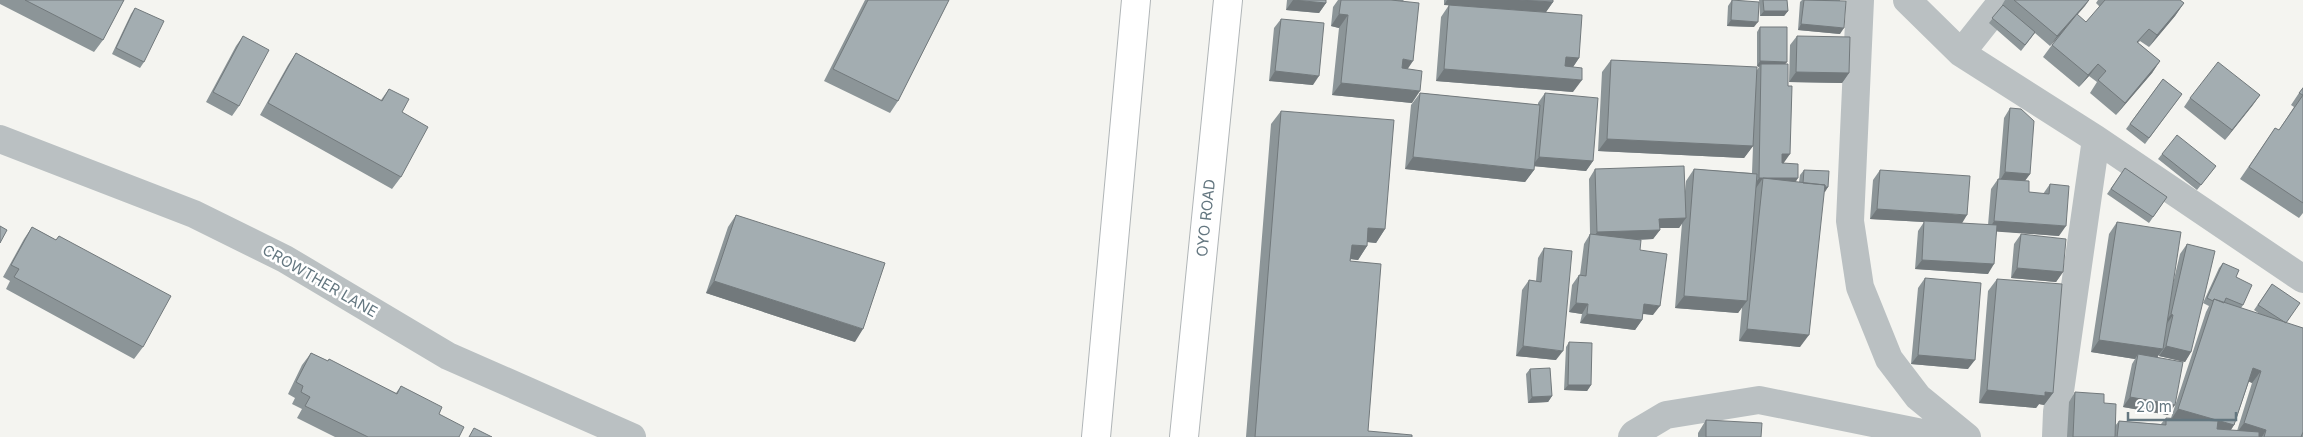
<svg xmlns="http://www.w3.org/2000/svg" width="2303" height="437" font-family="Inter,sans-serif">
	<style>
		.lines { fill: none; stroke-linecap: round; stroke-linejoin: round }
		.highway-casing { stroke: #b0b5b7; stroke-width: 30 }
		.street { stroke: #bac0c2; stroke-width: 28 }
		.highway { stroke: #fff; stroke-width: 28 }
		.wall { fill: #8c9598; fill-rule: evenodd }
		.shaded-wall { fill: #72797c }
		.building { fill: #a3adb1; stroke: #72797c }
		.labels { text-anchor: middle; stroke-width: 5; stroke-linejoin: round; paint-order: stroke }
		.street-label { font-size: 15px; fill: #647780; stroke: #fff }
	</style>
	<rect width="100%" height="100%" fill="#f4f4f0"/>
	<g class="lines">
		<defs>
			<path id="highway" d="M 1096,437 L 1136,0
				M 1184,437 L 1228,0"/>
		</defs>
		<use href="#highway" class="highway-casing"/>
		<path class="street" d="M 1860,0 L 1850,221 L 1860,287 L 1889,359 L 1918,397 L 1967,437
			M 1907,0 L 1961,53 L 2096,139 L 2303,279
			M 1961,53 L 2003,0
			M 0,139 L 194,214 L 285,259 L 448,356 L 632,437
			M 1632,437 L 1634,434 L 1666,415 L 1759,400 L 1942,437
			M 2056,437 L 2057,412 L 2096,139"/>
		<use href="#highway" class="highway"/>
	</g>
	<path class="wall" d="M 0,0 L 124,0 L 103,40 L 94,52 L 0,4 Z
		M 865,0 L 949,0 L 898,101 L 890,113 L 824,81 Z
		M 1287,0 L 1326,0 L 1326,3 L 1319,13 L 1286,10 Z
		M 1338,0 L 1404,0 L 1403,1 L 1407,69 L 1412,103 L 1332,95 L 1339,28 L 1331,26 L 1333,7 Z
		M 1444,0 L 1553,0 L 1553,2 L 1546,12 L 1579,58 L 1573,67 L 1573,92 L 1436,81 L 1441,17 L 1449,5 L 1444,5 Z
		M 1732,0 L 1754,27 L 1727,26 L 1728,6 Z
		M 1759,0 L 1787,0 L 1788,11 L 1784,16 L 1760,16 Z
		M 1802,0 L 1840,0 L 1840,34 L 1798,30 L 1800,2 Z
		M 2005,0 L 2089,0 L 2077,15 L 2086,22 L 2100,7 L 2096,3 L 2098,0 L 2180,0 L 2184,3 L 2175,16 L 2149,47 L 2140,41 L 2138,43 L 2160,61 L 2152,73 L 2116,115 L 2090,93 L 2097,82 L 2089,76 L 2079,87 L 2043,57 L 2060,34 L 2050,46 L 2035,33 L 2021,51 L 1989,23 L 2003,5 L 2002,5 Z
		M 135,8 L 144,62 L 140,68 L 112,54 L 131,14 Z
		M 1281,19 L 1313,85 L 1269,81 L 1274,28 Z
		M 1760,27 L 1785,64 L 1784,163 L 1796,182 L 1799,182 L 1800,175 L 1804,170 L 1828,187 L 1824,192 L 1800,347 L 1739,341 L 1742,307 L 1738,313 L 1675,308 L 1682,223 L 1679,228 L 1660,228 L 1660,230 L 1653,239 L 1635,240 L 1640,250 L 1653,315 L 1643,314 L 1642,320 L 1635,330 L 1580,323 L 1582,314 L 1569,312 L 1572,285 L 1579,275 L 1580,275 L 1584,244 L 1590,234 L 1589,179 L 1595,169 L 1685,191 L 1686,181 L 1694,169 L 1752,173 L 1753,146 L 1744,158 L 1598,151 L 1602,72 L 1611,60 L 1757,70 L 1759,67 L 1757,66 L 1757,32 Z
		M 243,36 L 239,106 L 232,116 L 206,102 L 236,46 Z
		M 1797,36 L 1849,73 L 1842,83 L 1789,82 L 1790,45 Z
		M 296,53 L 381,100 L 389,89 L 402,112 L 401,177 L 392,189 L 260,115 L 288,65 Z
		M 2163,79 L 2182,94 L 2145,144 L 2126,129 Z
		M 2303,87 L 2303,213 L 2299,218 L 2240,179 L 2275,128 L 2279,130 L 2294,107 L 2291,105 Z
		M 1420,93 L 1538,105 L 1538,103 L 1545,93 L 1593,161 L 1586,171 L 1534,166 L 1534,170 L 1525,182 L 1405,169 L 1411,105 Z
		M 2260,95 L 2225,140 L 2184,107 L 2190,98 Z
		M 2010,108 L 2030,174 L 2025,181 L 2029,192 L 2043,194 L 2050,184 L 2059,236 L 1997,231 L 1988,274 L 1915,269 L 1918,231 L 1924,222 L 1870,219 L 1873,180 L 1880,170 L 1962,223 L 1988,225 L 1991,189 L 1998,179 L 1999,179 L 2004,118 Z
		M 1281,111 L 1385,229 L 1376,243 L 1367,242 L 1367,246 L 1358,260 L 1351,259 L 1350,261 L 1368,431 L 1412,437 L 1246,437 L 1271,124 Z
		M 2162,154 L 2216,166 L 2197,190 L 2158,159 Z
		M 2125,168 L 2167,197 L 2149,223 L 2107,194 Z
		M 736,215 L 855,342 L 706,293 L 728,227 Z
		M 2117,222 L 2171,292 L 2180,254 L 2187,244 L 2191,352 L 2185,362 L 2159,356 L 2159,354 L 2157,358 L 2168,415 L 2123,407 L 2132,364 L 2135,359 L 2091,352 L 2109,234 Z
		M 32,227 L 56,240 L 59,236 L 143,347 L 134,359 L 6,289 L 10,281 L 3,277 L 24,239 Z
		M 2021,234 L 2063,272 L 2056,282 L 2011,278 L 2014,244 Z
		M 1544,248 L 1556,360 L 1516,356 L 1522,290 L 1529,280 L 1536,281 L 1538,258 Z
		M 2223,263 L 2236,277 L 2243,305 L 2241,308 L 2261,315 L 2254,310 L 2272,284 L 2286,323 L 2303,328 L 2303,437 L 2067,437 L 2069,402 L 2075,392 L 2104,403 L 2115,426 L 2119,421 L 2161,424 L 2166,418 L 2171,418 L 2206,312 L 2209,306 L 2203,303 L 2219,268 ZM 2249,381 L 2252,383 L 2237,431 L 2231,430 L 2234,425 Z
		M 1925,278 L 1968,369 L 1911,364 L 1918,288 Z
		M 1997,279 L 2053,393 L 2044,405 L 2039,404 L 2036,408 L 1979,403 L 1988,291 Z
		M 1569,342 L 1591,385 L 1587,391 L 1564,390 L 1566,347 Z
		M 311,353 L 396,393 L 401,386 L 439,414 L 459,437 L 335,437 L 297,418 L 302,409 L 292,404 L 295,398 L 288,394 L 302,365 Z
		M 1530,369 L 1552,396 L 1548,402 L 1528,403 L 1526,374 Z
		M 1706,420 L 1761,437 L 1698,437 L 1698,433 Z"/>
	<path class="shaded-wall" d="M 1293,0 L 1326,3 L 1319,13 L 1286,10 Z
		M 1447,0 L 1518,0 L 1553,2 L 1546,12 L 1444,5 Z
		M 2089,0 L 2085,6 L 2050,46 L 2057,36 Z
		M 2184,3 L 2175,16 L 2149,47 L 2157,35 Z
		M 1764,11 L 1788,11 L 1784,16 L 1760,16 Z
		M 1339,14 L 1348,15 L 1339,28 L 1331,26 Z
		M 1731,20 L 1758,22 L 1754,27 L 1727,26 Z
		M 1801,24 L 1844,28 L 1840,34 L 1798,30 Z
		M 1566,57 L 1579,58 L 1571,70 L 1558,69 Z
		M 1403,59 L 1413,61 L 1405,73 L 1395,71 Z
		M 1760,61 L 1787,62 L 1783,67 L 1761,64 L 1759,67 L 1757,66 Z
		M 2160,61 L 2152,73 L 2116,115 L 2125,103 Z
		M 2098,64 L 2089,76 L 2079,87 L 2088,75 Z
		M 1444,69 L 1582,80 L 1573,92 L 1436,81 Z
		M 1275,71 L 1319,76 L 1313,85 L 1269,81 Z
		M 1796,72 L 1849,73 L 1842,83 L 1789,82 Z
		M 1341,83 L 1420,91 L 1412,103 L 1332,95 Z
		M 2260,95 L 2253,105 L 2225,140 L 2232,130 Z
		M 1607,139 L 1753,146 L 1744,158 L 1598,151 Z
		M 1782,154 L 1790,154 L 1783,164 L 1775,163 Z
		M 1413,157 L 1534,170 L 1525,182 L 1405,169 Z
		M 1539,157 L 1593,161 L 1586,171 L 1532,166 Z
		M 2005,172 L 2030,174 L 2023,183 L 1999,182 Z
		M 1759,178 L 1798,178 L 1792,188 L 1763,178 L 1756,188 L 1752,188 Z
		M 1802,185 L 1828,187 L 1825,192 L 1798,191 Z
		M 1877,209 L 1967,215 L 1961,225 L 1924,221 L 1924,222 L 1870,219 Z
		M 1686,218 L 1679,228 L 1653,228 L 1659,219 Z
		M 1994,221 L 2066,226 L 2059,236 L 1988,231 Z
		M 1368,228 L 1385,229 L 1376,243 L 1359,241 Z
		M 1660,230 L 1653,239 L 1590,242 L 1597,232 Z
		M 1352,245 L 1367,246 L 1358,260 L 1342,258 Z
		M 1922,260 L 1994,264 L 1988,274 L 1915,269 Z
		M 2017,268 L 2063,272 L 2056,282 L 2011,278 Z
		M 714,281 L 863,329 L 855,342 L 706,293 Z
		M 1684,296 L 1747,301 L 1738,313 L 1675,308 Z
		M 1576,303 L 1588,304 L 1582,314 L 1569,312 Z
		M 1644,304 L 1660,306 L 1653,315 L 1637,313 Z
		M 1587,314 L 1642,320 L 1635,330 L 1580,323 Z
		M 2171,314 L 2173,315 L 2166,325 L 2164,324 Z
		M 1747,329 L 1809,335 L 1800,347 L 1739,341 Z
		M 2099,340 L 2163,349 L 2154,362 L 2138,354 L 2135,359 L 2091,352 Z
		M 1523,346 L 1563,351 L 1556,360 L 1516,356 Z
		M 2166,346 L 2191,352 L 2185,362 L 2159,356 Z
		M 1918,355 L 1975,360 L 1968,369 L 1911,364 Z
		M 2253,368 L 2261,371 L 2252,383 L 2245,380 Z
		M 1568,385 L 1591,385 L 1587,391 L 1564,390 Z
		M 1987,390 L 2045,392 L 2053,393 L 2044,405 L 2039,404 L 2036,408 L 1979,403 Z
		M 1552,396 L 1548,402 L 1528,403 L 1532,397 Z
		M 2130,397 L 2175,405 L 2168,415 L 2123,407 Z
		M 2178,409 L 2234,425 L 2226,437 L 2170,421 Z
		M 2244,423 L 2266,430 L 2262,437 L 2240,437 L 2235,435 Z"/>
	<path class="building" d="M 25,0 L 124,0 L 103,40 Z
		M 868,0 L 949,0 L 898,101 L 833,69 Z
		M 1293,0 L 1326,0 L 1326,3 Z
		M 1341,0 L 1391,0 L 1419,3 L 1413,61 L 1403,59 L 1402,68 L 1422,71 L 1420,91 L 1341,83 L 1348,15 L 1339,14 Z
		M 1518,0 L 1553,0 L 1553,2 Z
		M 1732,0 L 1759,2 L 1758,22 L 1731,20 Z
		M 1763,0 L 1787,0 L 1788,11 L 1764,11 Z
		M 1804,0 L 1846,1 L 1844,28 L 1801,24 Z
		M 2014,0 L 2089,0 L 2057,36 Z
		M 2105,0 L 2180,0 L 2184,3 L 2157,35 L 2149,29 L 2137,42 L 2160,61 L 2125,103 L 2098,80 L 2106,71 L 2098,64 L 2088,75 L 2052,45 L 2077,14 L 2086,22 Z
		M 1449,5 L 1582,15 L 1579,58 L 1566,57 L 1565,66 L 1582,68 L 1582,80 L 1444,69 Z
		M 2003,5 L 2035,32 L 2025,45 L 1992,18 Z
		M 135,8 L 164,21 L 144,62 L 116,48 Z
		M 1281,19 L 1324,23 L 1319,76 L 1275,71 Z
		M 1760,27 L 1787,27 L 1787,62 L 1760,61 Z
		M 243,36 L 269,50 L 239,106 L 213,92 Z
		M 1797,36 L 1850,37 L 1849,73 L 1796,72 Z
		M 296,53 L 382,101 L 389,89 L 409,99 L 402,112 L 428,127 L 401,177 L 268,103 Z
		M 1611,60 L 1757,67 L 1753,146 L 1607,139 Z
		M 2218,62 L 2260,95 L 2232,130 L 2190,98 Z
		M 1761,64 L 1788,64 L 1788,86 L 1792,86 L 1790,154 L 1782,154 L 1782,163 L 1798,164 L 1798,178 L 1759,178 Z
		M 2163,79 L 2182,94 L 2149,138 L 2130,124 Z
		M 2303,88 L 2303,203 L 2249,167 L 2275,128 L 2279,130 L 2303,95 L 2299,93 Z
		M 1420,93 L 1540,105 L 1534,170 L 1413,157 Z
		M 1545,93 L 1598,98 L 1593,161 L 1539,157 Z
		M 2010,108 L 2021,109 L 2034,121 L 2030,174 L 2005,172 Z
		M 1281,111 L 1394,120 L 1385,229 L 1368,228 L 1367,246 L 1352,245 L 1350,261 L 1381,264 L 1368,431 L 1412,435 L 1412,437 L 1255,437 Z
		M 2177,135 L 2216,166 L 2201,185 L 2162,154 Z
		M 1684,166 L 1686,218 L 1659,219 L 1660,230 L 1597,232 L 1595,169 Z
		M 2125,168 L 2167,197 L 2153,217 L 2111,189 Z
		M 1694,169 L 1757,174 L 1747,301 L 1684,296 Z
		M 1804,170 L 1829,171 L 1828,187 L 1825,187 L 1825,185 L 1803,183 Z
		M 1880,170 L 1970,176 L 1967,215 L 1877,209 Z
		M 1763,178 L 1825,185 L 1809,335 L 1747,329 Z
		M 1998,179 L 2029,181 L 2029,192 L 2049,194 L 2050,184 L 2069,186 L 2066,226 L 1994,221 Z
		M 736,215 L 885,263 L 863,329 L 714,281 Z
		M 1924,221 L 1997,225 L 1994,264 L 1922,260 Z
		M 2117,222 L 2181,232 L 2163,349 L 2099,340 Z
		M 0,226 L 7,230 L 0,243 Z
		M 32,227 L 56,240 L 59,236 L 171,296 L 143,347 L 14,277 L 19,269 L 11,265 Z
		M 1590,234 L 1641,240 L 1640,250 L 1667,254 L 1660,306 L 1644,304 L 1642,320 L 1587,314 L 1588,304 L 1576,303 L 1579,275 L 1586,276 Z
		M 2021,234 L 2066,239 L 2063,272 L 2017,268 Z
		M 2187,244 L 2215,251 L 2191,352 L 2166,346 L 2173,315 L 2171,314 Z
		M 1544,248 L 1572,251 L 1563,351 L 1523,346 L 1529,280 L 1541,282 Z
		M 2223,263 L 2239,270 L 2236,277 L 2252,285 L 2243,305 L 2226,298 L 2224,303 L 2214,299 L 2213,301 L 2207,298 Z
		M 1925,278 L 1981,283 L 1975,360 L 1918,355 Z
		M 1997,279 L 2062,284 L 2053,393 L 2045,392 L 2045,396 L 1987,390 Z
		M 2272,284 L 2300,303 L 2286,323 L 2258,305 Z
		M 2214,299 L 2303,328 L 2303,432 L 2301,437 L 2264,437 L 2266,430 L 2244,423 L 2261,371 L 2253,368 L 2234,425 L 2178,409 Z
		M 1569,342 L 1592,343 L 1591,385 L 1568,385 Z
		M 311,353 L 328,361 L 329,359 L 397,394 L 401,386 L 442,407 L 439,414 L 464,427 L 459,437 L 368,437 L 305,406 L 310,397 L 301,392 L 303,386 L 296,382 Z
		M 2138,354 L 2183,362 L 2175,405 L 2130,397 Z
		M 1550,368 L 1552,396 L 1532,397 L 1530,369 Z
		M 2075,392 L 2104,394 L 2104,403 L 2116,404 L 2115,437 L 2073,437 Z
		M 2166,418 L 2218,421 L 2217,429 L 2259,432 L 2259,437 L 2117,437 L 2119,421 L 2166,425 Z
		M 1706,420 L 1762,423 L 1761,437 L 1706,437 Z
		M 474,428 L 492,437 L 469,437 Z"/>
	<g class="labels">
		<g class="street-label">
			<text transform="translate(1206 218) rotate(-84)" y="5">OYO ROAD</text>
			<text transform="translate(320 281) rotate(30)" y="5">CROWTHER LANE</text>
		</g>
	</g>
	<path d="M2128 412v8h108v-8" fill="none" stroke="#647780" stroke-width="2.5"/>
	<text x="2136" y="412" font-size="15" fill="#647780" stroke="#ffffff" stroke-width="4" paint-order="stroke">20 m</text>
</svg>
